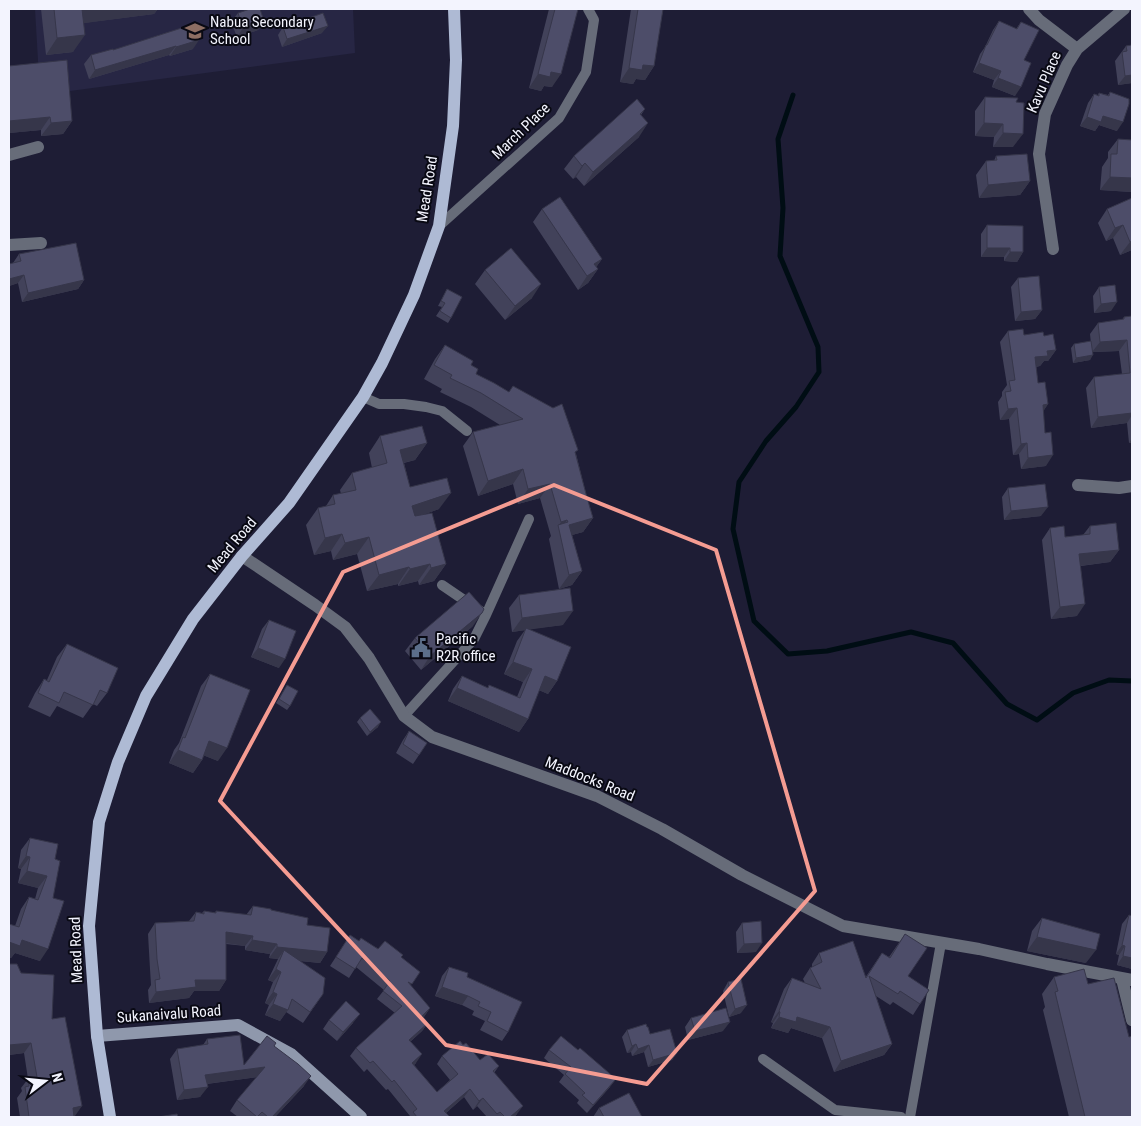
<svg xmlns="http://www.w3.org/2000/svg" width="1141" height="1126" font-family="'Roboto Condensed',sans-serif">
	<style>
		.built { fill: #272644 }
		.lines { fill: none; stroke-linecap: round; stroke-linejoin: round }
		.stream { stroke: #000d14; stroke-width: 5 }
		.lane { stroke: #676c79; stroke-width: 10 }
		.street { stroke: #676c79; stroke-width: 12 }
		.secondary { stroke: #8f98ac; stroke-width: 12 }
		.primary { stroke: #aebad4; stroke-width: 12 }
		.wall { fill: #42425a }
		.shaded-wall { fill: #36364a }
		.building { fill: #4d4d69; stroke: #36364a }
		.marked { fill: none; stroke: #f59c92; stroke-width: 4; stroke-linejoin: round }
		.labels { text-anchor: middle; stroke-width: 4; stroke-linejoin: round; paint-order: stroke }
		.poi-label { font-size: 15px; fill: #f3f4fe; stroke: #090913; text-anchor: start }
		.street-label { font-size: 15px; fill: #f3f4fe; stroke: #090913 }
	</style>
	<rect width="100%" height="100%" fill="#1e1d35"/>
	<path class="built" d="M 35,9 L 353,9 L 355,53 L 40,95 Z"/>
	<g class="lines">
		<path class="stream" d="M 793,95 L 778,139 L 783,208 L 780,256 L 818,347 L 819,372 L 796,407 L 766,441 L 739,482 L 733,529 L 754,621 L 788,654 L 827,651 L 911,632 L 953,643 L 1007,704 L 1037,720 L 1073,693 L 1109,680 L 1132,681"/>
		<path class="lane" d="M 439,226 L 559,118 L 586,72 L 594,20 L 588,9
			M 363,397 L 379,404 L 404,404 L 426,407 L 442,411 L 467,431
			M 486,615 L 529,519
			M 404,716 L 474,639 L 486,615 L 442,585
			M 763,1059 L 835,1110 L 901,1117
			M 910,1117 L 941,943"/>
		<path class="street" d="M 1029,9 L 1039,20 L 1077,49
			M 9,155 L 38,147
			M 9,245 L 41,243
			M 1053,249 L 1039,154 L 1045,114 L 1067,65 L 1077,49 L 1124,9
			M 1078,485 L 1119,488 L 1132,486
			M 242,556 L 315,605 L 345,627 L 369,658 L 404,716 L 432,737 L 597,796 L 662,829 L 742,875 L 843,926 L 979,949 L 1047,964 L 1132,980
			M 1122,979 L 1132,1020"/>
		<path class="secondary" d="M 97,1036 L 238,1025 L 291,1054 L 361,1117"/>
		<path class="primary" d="M 110,1117 L 97,1036 L 89,926 L 99,822 L 118,762 L 146,696 L 193,619 L 242,556 L 289,503 L 363,397 L 382,363 L 414,295 L 439,226 L 453,126 L 456,60 L 454,9"/>
	</g>
	<path class="wall" d="M 41,9 L 158,9 L 154,14 L 83,23 L 73,52 L 46,55 Z
		M 549,9 L 578,9 L 552,87 L 544,86 L 541,91 L 529,88 Z
		M 631,9 L 663,9 L 654,66 L 645,80 L 636,79 L 633,84 L 620,82 Z
		M 238,13 L 264,21 L 258,30 L 237,37 L 231,22 Z
		M 999,21 L 1016,29 L 1021,22 L 1024,60 L 1015,96 L 992,87 L 994,80 L 973,72 L 980,54 L 985,47 L 993,30 Z
		M 194,24 L 193,49 L 170,56 L 169,55 L 89,79 L 84,64 L 91,55 L 113,50 Z
		M 283,27 L 322,33 L 282,47 L 278,35 Z
		M 1132,45 L 1132,83 L 1118,85 L 1115,61 L 1126,46 Z
		M 9,66 L 72,121 L 63,134 L 41,136 L 41,130 L 9,133 Z
		M 1110,92 L 1117,131 L 1099,125 L 1095,131 L 1080,126 L 1088,103 L 1094,94 L 1098,95 L 1099,93 L 1108,95 Z
		M 985,97 L 1016,102 L 1013,147 L 993,147 L 994,137 L 975,136 L 975,111 Z
		M 645,109 L 641,115 L 639,137 L 584,186 L 576,177 L 573,179 L 564,169 L 574,156 Z
		M 1118,139 L 1132,192 L 1100,190 L 1102,167 L 1108,158 L 1108,152 Z
		M 996,156 L 1030,181 L 1020,195 L 979,198 L 976,175 L 986,161 L 994,161 Z
		M 1132,198 L 1132,250 L 1120,255 L 1113,238 L 1106,241 L 1098,223 L 1107,209 Z
		M 542,209 L 602,259 L 596,267 L 598,269 L 588,283 L 578,290 L 533,222 Z
		M 987,225 L 1023,252 L 1017,262 L 1004,261 L 1004,257 L 981,257 L 981,234 Z
		M 19,254 L 84,280 L 78,289 L 22,302 L 18,283 L 9,286 L 9,264 L 13,263 Z
		M 485,270 L 532,298 L 505,320 L 475,284 Z
		M 1018,278 L 1042,310 L 1035,319 L 1015,321 L 1011,287 Z
		M 1099,287 L 1111,311 L 1094,313 L 1093,296 Z
		M 447,289 L 451,318 L 448,323 L 436,316 L 442,307 L 438,306 Z
		M 1132,316 L 1132,443 L 1129,443 L 1127,423 L 1091,428 L 1086,388 L 1094,377 L 1122,374 L 1119,351 L 1093,352 L 1090,360 L 1073,363 L 1071,348 L 1074,344 L 1091,344 L 1090,334 L 1098,323 L 1122,320 L 1124,317 Z
		M 1008,331 L 1024,335 L 1044,336 L 1056,350 L 1048,361 L 1044,361 L 1040,366 L 1036,367 L 1038,383 L 1048,404 L 1043,411 L 1046,466 L 1021,469 L 1019,454 L 1013,455 L 1009,419 L 1000,420 L 998,402 L 1002,396 L 1002,392 L 1007,385 L 1000,342 Z
		M 445,345 L 471,365 L 476,374 L 576,454 L 586,494 L 593,518 L 583,532 L 572,535 L 582,571 L 572,585 L 559,589 L 549,539 L 551,536 L 540,498 L 518,504 L 513,484 L 478,496 L 463,446 L 473,432 L 500,425 L 471,407 L 440,392 L 442,389 L 424,379 L 435,359 Z
		M 380,436 L 427,443 L 415,460 L 404,463 L 410,487 L 439,509 L 425,514 L 446,564 L 434,581 L 419,585 L 418,581 L 398,586 L 398,584 L 367,591 L 357,554 L 333,560 L 331,551 L 314,555 L 306,525 L 318,508 L 326,506 L 333,495 L 341,494 L 340,490 L 352,473 L 372,468 L 369,453 Z
		M 1008,488 L 1041,516 L 1004,520 L 1002,497 Z
		M 1090,526 L 1119,550 L 1110,562 L 1081,566 L 1077,616 L 1051,619 L 1042,540 L 1050,528 L 1065,537 L 1083,535 Z
		M 519,595 L 563,625 L 529,629 L 557,681 L 548,694 L 539,690 L 528,719 L 519,732 L 448,701 L 453,689 L 462,676 L 488,688 L 489,685 L 517,697 L 523,682 L 504,674 L 517,641 L 525,630 L 512,632 L 509,608 Z
		M 269,620 L 279,668 L 251,657 L 262,629 Z
		M 473,626 L 421,670 L 405,651 L 415,638 Z
		M 67,644 L 107,693 L 97,706 L 93,704 L 83,718 L 57,706 L 50,717 L 28,707 L 35,693 L 44,679 L 47,680 L 57,657 Z
		M 210,674 L 218,761 L 203,755 L 202,760 L 193,773 L 169,763 L 174,750 L 179,743 L 201,686 Z
		M 287,685 L 290,706 L 287,710 L 276,703 Z
		M 360,718 L 378,727 L 367,736 L 357,722 Z
		M 409,731 L 427,743 L 413,764 L 396,753 L 403,740 Z
		M 30,838 L 55,859 L 40,961 L 15,953 L 11,958 L 9,957 L 9,924 L 15,926 L 21,909 L 29,897 L 35,899 L 38,888 L 18,883 L 21,869 L 18,868 L 21,850 Z
		M 253,906 L 271,910 L 307,925 L 327,952 L 320,963 L 300,961 L 323,994 L 303,1023 L 286,1012 L 280,1021 L 265,1015 L 269,1005 L 265,1003 L 273,982 L 268,980 L 278,959 L 269,958 L 270,954 L 245,950 L 245,946 L 226,944 L 226,980 L 219,991 L 194,991 L 189,998 L 149,1003 L 148,990 L 151,985 L 150,969 L 148,934 L 155,923 L 189,921 L 196,912 L 202,913 L 204,911 L 215,913 L 216,911 L 246,915 Z
		M 1129,915 L 1132,916 L 1132,969 L 1117,965 L 1119,955 L 1116,954 L 1122,924 Z
		M 1042,918 L 1086,963 L 1027,951 L 1032,931 Z
		M 742,923 L 756,952 L 737,953 L 736,932 Z
		M 905,934 L 908,976 L 920,1004 L 913,1015 L 893,1002 L 890,1005 L 876,996 L 892,1044 L 884,1055 L 834,1072 L 822,1038 L 791,1028 L 788,1033 L 771,1028 L 773,1023 L 771,1022 L 784,989 L 792,978 L 805,983 L 803,979 L 810,968 L 812,967 L 812,964 L 819,953 L 865,978 L 882,953 L 889,957 Z
		M 350,935 L 359,941 L 401,957 L 411,986 L 430,1008 L 423,1018 L 428,1023 L 422,1031 L 410,1042 L 416,1063 L 414,1065 L 437,1092 L 450,1080 L 437,1064 L 442,1056 L 463,1045 L 480,1060 L 499,1066 L 494,1073 L 517,1114 L 514,1117 L 487,1117 L 477,1106 L 473,1110 L 464,1097 L 446,1113 L 450,1117 L 409,1117 L 410,1116 L 388,1089 L 386,1090 L 367,1069 L 364,1072 L 350,1056 L 356,1048 L 395,1013 L 377,999 L 384,990 L 356,967 L 349,978 L 330,966 Z
		M 9,964 L 21,973 L 52,1019 L 75,1116 L 74,1116 L 74,1117 L 20,1117 L 17,1098 L 22,1091 L 21,1088 L 28,1079 L 24,1053 L 9,1055 Z
		M 449,967 L 467,977 L 508,1032 L 502,1041 L 480,1030 L 485,1021 L 472,1015 L 474,1011 L 462,1005 L 435,996 L 442,976 Z
		M 1054,977 L 1088,984 L 1132,1117 L 1069,1117 L 1043,1010 L 1045,1007 L 1042,994 Z
		M 728,982 L 741,1013 L 729,1017 L 723,991 Z
		M 691,1018 L 723,1031 L 688,1040 L 685,1027 Z
		M 329,1020 L 353,1023 L 337,1041 L 323,1029 Z
		M 627,1030 L 650,1034 L 677,1053 L 672,1060 L 648,1067 L 644,1052 L 632,1056 L 631,1052 L 627,1053 L 622,1037 Z
		M 207,1039 L 244,1065 L 274,1046 L 304,1086 L 275,1117 L 238,1117 L 230,1111 L 237,1100 L 257,1077 L 207,1084 L 200,1097 L 177,1100 L 170,1059 L 177,1049 L 203,1045 Z
		M 549,1050 L 578,1050 L 610,1087 L 587,1113 L 577,1103 L 579,1100 L 559,1082 L 564,1075 L 544,1058 Z
		M 599,1108 L 642,1117 L 593,1117 Z"/>
	<path class="shaded-wall" d="M 81,9 L 158,9 L 154,14 L 70,25 Z
		M 264,21 L 258,30 L 237,37 L 243,28 Z
		M 328,26 L 322,33 L 282,47 L 287,39 Z
		M 85,35 L 73,52 L 46,55 L 57,38 Z
		M 199,40 L 193,49 L 170,56 L 176,47 Z
		M 176,46 L 169,55 L 89,79 L 95,70 Z
		M 979,63 L 1001,71 L 994,80 L 973,72 Z
		M 643,65 L 654,66 L 645,80 L 636,79 L 633,84 L 620,82 L 629,68 Z
		M 551,72 L 561,74 L 552,87 L 544,86 L 541,91 L 529,88 L 538,74 Z
		M 1132,75 L 1132,83 L 1118,85 L 1125,76 Z
		M 998,78 L 1021,87 L 1015,96 L 992,87 Z
		M 1103,116 L 1123,122 L 1117,131 L 1099,125 L 1095,131 L 1080,126 L 1087,117 Z
		M 50,117 L 41,130 L 9,133 L 9,121 Z
		M 72,121 L 63,134 L 41,136 L 51,123 Z
		M 648,123 L 639,137 L 584,186 L 593,172 Z
		M 984,123 L 1003,124 L 994,137 L 975,136 Z
		M 1003,133 L 1023,134 L 1013,147 L 993,147 Z
		M 585,163 L 576,177 L 573,179 L 582,166 Z
		M 1110,177 L 1132,178 L 1132,192 L 1100,190 Z
		M 1030,181 L 1020,195 L 979,198 L 988,185 Z
		M 1123,225 L 1113,238 L 1106,241 L 1115,228 Z
		M 1132,241 L 1132,250 L 1120,255 L 1130,242 Z
		M 987,248 L 1010,248 L 1004,257 L 981,257 Z
		M 1010,252 L 1023,252 L 1017,262 L 1004,261 Z
		M 602,259 L 592,273 L 594,264 Z
		M 598,269 L 588,283 L 578,290 L 587,276 Z
		M 24,275 L 18,283 L 9,286 L 9,279 Z
		M 84,280 L 78,289 L 22,302 L 28,293 Z
		M 541,284 L 532,298 L 505,320 L 515,306 Z
		M 1117,302 L 1111,311 L 1094,313 L 1101,304 Z
		M 1042,310 L 1035,319 L 1015,321 L 1021,312 Z
		M 1127,340 L 1119,351 L 1092,352 L 1100,342 Z
		M 1056,350 L 1048,361 L 1044,361 L 1040,366 L 1027,368 L 1035,357 L 1047,351 Z
		M 1093,355 L 1090,360 L 1073,363 L 1076,358 Z
		M 1048,404 L 1041,415 L 1043,405 Z
		M 1017,408 L 1009,419 L 1000,420 L 1008,409 Z
		M 1132,413 L 1132,415 L 1127,423 L 1091,428 L 1098,417 Z
		M 1132,438 L 1132,443 L 1129,443 Z
		M 427,443 L 415,460 L 389,466 L 400,450 Z
		M 1027,443 L 1019,454 L 1013,455 L 1021,444 Z
		M 1053,455 L 1046,466 L 1021,469 L 1028,458 Z
		M 523,469 L 513,484 L 478,496 L 488,481 Z
		M 550,484 L 540,498 L 518,504 L 528,489 Z
		M 451,493 L 439,509 L 400,523 L 412,506 Z
		M 1048,507 L 1041,516 L 1004,520 L 1011,511 Z
		M 593,518 L 583,532 L 561,538 L 569,525 Z
		M 567,520 L 560,530 L 559,525 L 561,522 Z
		M 342,534 L 331,551 L 314,555 L 325,538 Z
		M 369,537 L 357,554 L 333,560 L 345,543 Z
		M 1119,550 L 1110,562 L 1071,567 L 1079,554 Z
		M 430,564 L 418,581 L 398,586 L 410,569 Z
		M 446,564 L 434,581 L 419,585 L 431,568 Z
		M 409,567 L 398,584 L 367,591 L 379,575 Z
		M 582,571 L 572,585 L 559,589 L 569,575 Z
		M 1085,604 L 1077,616 L 1051,619 L 1060,607 Z
		M 573,611 L 563,625 L 512,632 L 522,618 Z
		M 482,613 L 473,626 L 421,670 L 430,656 Z
		M 258,648 L 285,659 L 279,668 L 251,657 Z
		M 513,662 L 532,669 L 523,682 L 504,674 Z
		M 545,676 L 557,681 L 548,694 L 536,689 Z
		M 457,688 L 528,719 L 519,732 L 448,701 Z
		M 381,722 L 378,727 L 367,736 L 370,732 Z
		M 209,741 L 227,748 L 218,761 L 200,754 Z
		M 178,750 L 202,760 L 193,773 L 169,763 Z
		M 26,856 L 30,857 L 21,869 L 18,868 Z
		M 27,871 L 47,876 L 38,888 L 18,883 Z
		M 226,932 L 253,936 L 245,946 L 219,942 Z
		M 1037,937 L 1096,950 L 1086,963 L 1027,951 Z
		M 22,940 L 48,949 L 40,961 L 15,953 L 11,958 L 9,957 L 9,942 Z
		M 252,940 L 277,944 L 270,954 L 245,950 Z
		M 762,943 L 756,952 L 737,953 L 744,944 Z
		M 1122,945 L 1125,946 L 1119,955 L 1116,954 Z
		M 277,947 L 327,952 L 320,963 L 280,959 L 284,950 L 278,959 L 269,958 Z
		M 1123,956 L 1132,958 L 1132,969 L 1117,965 Z
		M 276,969 L 281,972 L 273,982 L 268,980 Z
		M 195,980 L 226,980 L 219,991 L 194,991 L 189,998 L 149,1003 L 156,992 Z
		M 442,987 L 468,996 L 462,1005 L 435,996 Z
		M 273,992 L 277,994 L 269,1005 L 265,1003 Z
		M 273,1004 L 288,1010 L 280,1021 L 265,1015 Z
		M 747,1005 L 741,1013 L 729,1017 L 735,1009 Z
		M 430,1008 L 424,1017 L 416,1024 L 422,1016 Z
		M 779,1011 L 780,1012 L 773,1023 L 771,1022 Z
		M 360,1014 L 353,1023 L 337,1041 L 343,1032 Z
		M 779,1017 L 797,1017 L 830,1027 L 822,1038 L 791,1028 L 788,1033 L 771,1028 Z
		M 730,1022 L 723,1031 L 688,1040 L 695,1031 Z
		M 428,1023 L 422,1031 L 403,1048 L 409,1040 Z
		M 31,1043 L 24,1053 L 9,1055 L 9,1045 Z
		M 636,1044 L 631,1052 L 627,1053 L 632,1046 Z
		M 892,1044 L 884,1055 L 834,1072 L 841,1061 Z
		M 649,1045 L 644,1052 L 632,1056 L 638,1049 Z
		M 677,1053 L 672,1060 L 648,1067 L 653,1060 Z
		M 422,1054 L 416,1063 L 407,1072 L 412,1063 Z
		M 265,1067 L 258,1077 L 198,1085 L 205,1075 Z
		M 311,1076 L 304,1086 L 275,1117 L 272,1117 Z
		M 616,1079 L 610,1087 L 587,1113 L 593,1105 Z
		M 208,1087 L 200,1097 L 177,1100 L 184,1090 Z
		M 470,1089 L 464,1097 L 441,1117 L 444,1111 Z
		M 483,1098 L 477,1106 L 473,1110 L 479,1101 Z
		M 82,1106 L 75,1116 L 70,1117 L 73,1108 Z
		M 523,1106 L 517,1114 L 514,1117 L 510,1117 Z"/>
	<path class="building" d="M 54,9 L 82,9 L 85,35 L 57,38 Z
		M 250,9 L 260,9 L 264,21 L 243,28 L 238,13 Z
		M 555,9 L 578,9 L 561,74 L 551,72 L 550,77 L 538,74 Z
		M 638,9 L 663,9 L 654,66 L 643,65 L 642,70 L 629,68 Z
		M 323,13 L 328,26 L 287,39 L 283,27 Z
		M 999,21 L 1017,29 L 1021,22 L 1039,30 L 1024,60 L 1031,63 L 1021,87 L 998,78 L 1001,71 L 979,63 L 986,45 L 987,45 Z
		M 194,24 L 199,40 L 176,47 L 176,46 L 95,70 L 91,55 L 113,49 L 113,50 Z
		M 1132,45 L 1132,75 L 1125,76 L 1122,52 L 1127,51 L 1126,46 Z
		M 67,60 L 72,121 L 51,123 L 50,117 L 9,121 L 9,66 Z
		M 1110,92 L 1129,99 L 1129,104 L 1123,122 L 1103,116 L 1101,122 L 1087,117 L 1094,94 L 1099,96 L 1099,93 L 1109,96 Z
		M 985,97 L 1018,98 L 1016,102 L 1024,103 L 1023,134 L 1003,133 L 1003,124 L 984,123 Z
		M 637,99 L 645,109 L 640,114 L 648,123 L 593,172 L 585,163 L 582,166 L 574,156 Z
		M 1118,139 L 1132,140 L 1132,178 L 1110,177 L 1111,154 L 1117,154 Z
		M 1027,154 L 1030,181 L 988,185 L 986,161 L 997,160 L 996,156 Z
		M 560,197 L 602,259 L 594,264 L 598,269 L 587,276 L 542,209 Z
		M 1132,198 L 1132,241 L 1130,242 L 1123,225 L 1115,228 L 1107,209 Z
		M 987,225 L 1023,226 L 1023,252 L 1010,252 L 1010,248 L 987,248 Z
		M 76,243 L 84,280 L 28,293 L 24,275 L 9,279 L 9,264 L 21,261 L 19,254 Z
		M 511,248 L 541,284 L 515,306 L 485,270 Z
		M 1039,276 L 1042,310 L 1021,312 L 1018,278 Z
		M 1115,285 L 1117,302 L 1101,304 L 1099,287 Z
		M 447,289 L 462,297 L 451,318 L 440,311 L 445,303 L 441,301 Z
		M 1132,316 L 1132,413 L 1098,417 L 1094,377 L 1130,373 L 1127,340 L 1100,342 L 1098,323 L 1124,319 L 1124,317 Z
		M 1023,329 L 1024,335 L 1043,332 L 1044,336 L 1053,334 L 1056,350 L 1047,351 L 1048,356 L 1035,357 L 1038,383 L 1045,382 L 1048,404 L 1043,405 L 1045,433 L 1051,432 L 1053,455 L 1028,458 L 1027,443 L 1021,444 L 1017,408 L 1008,409 L 1005,392 L 1011,391 L 1009,381 L 1015,380 L 1008,331 Z
		M 1091,341 L 1093,355 L 1076,358 L 1074,344 Z
		M 445,345 L 473,361 L 471,365 L 478,369 L 476,374 L 494,383 L 509,392 L 513,386 L 553,408 L 562,404 L 578,450 L 575,452 L 586,494 L 593,518 L 569,525 L 582,571 L 569,575 L 558,525 L 568,522 L 567,520 L 561,522 L 550,484 L 528,489 L 523,469 L 488,481 L 473,432 L 523,419 L 481,393 L 450,378 L 452,375 L 434,365 Z
		M 422,426 L 427,443 L 400,450 L 410,487 L 447,478 L 451,493 L 412,506 L 415,516 L 432,513 L 446,564 L 431,568 L 430,564 L 410,569 L 409,567 L 379,575 L 369,537 L 345,543 L 342,534 L 325,538 L 318,508 L 335,504 L 333,495 L 356,490 L 352,473 L 387,463 L 380,436 Z
		M 1045,484 L 1048,507 L 1011,511 L 1008,488 Z
		M 1116,523 L 1119,550 L 1079,554 L 1085,604 L 1060,607 L 1050,528 L 1064,526 L 1065,537 L 1090,534 L 1090,526 Z
		M 570,588 L 573,611 L 522,618 L 519,595 Z
		M 469,592 L 484,609 L 482,613 L 430,656 L 415,638 Z
		M 269,620 L 296,631 L 285,659 L 258,648 Z
		M 526,628 L 571,647 L 557,681 L 545,676 L 528,719 L 457,688 L 462,676 L 488,688 L 489,685 L 520,698 L 532,669 L 513,662 Z
		M 67,644 L 118,668 L 107,693 L 100,690 L 93,705 L 64,692 L 59,703 L 38,693 L 44,679 L 49,682 Z
		M 210,674 L 250,690 L 227,748 L 209,741 L 202,760 L 178,750 L 183,737 L 185,738 Z
		M 287,685 L 298,691 L 290,706 L 279,699 Z
		M 370,709 L 381,722 L 370,732 L 360,718 Z
		M 409,731 L 427,743 L 419,755 L 403,744 Z
		M 30,838 L 58,844 L 55,859 L 60,861 L 53,898 L 64,901 L 48,949 L 22,940 L 20,946 L 9,942 L 9,924 L 19,927 L 29,897 L 38,900 L 47,876 L 27,871 L 30,857 L 26,856 Z
		M 253,906 L 271,909 L 271,910 L 308,918 L 307,925 L 330,928 L 327,952 L 277,947 L 277,944 L 252,940 L 253,936 L 226,932 L 226,980 L 195,980 L 196,987 L 156,992 L 155,980 L 160,979 L 157,959 L 155,923 L 194,921 L 196,912 L 204,914 L 204,911 L 216,913 L 216,911 L 251,915 Z
		M 1129,915 L 1132,916 L 1132,958 L 1123,956 L 1125,946 L 1122,945 Z
		M 1042,918 L 1100,934 L 1096,950 L 1037,937 Z
		M 761,921 L 762,943 L 744,944 L 742,923 Z
		M 905,934 L 927,948 L 908,976 L 929,990 L 920,1004 L 900,991 L 898,994 L 869,976 L 892,1044 L 841,1061 L 830,1027 L 797,1017 L 796,1022 L 779,1017 L 780,1012 L 779,1011 L 792,978 L 821,989 L 810,968 L 822,962 L 819,953 L 853,941 L 866,978 L 882,953 L 890,958 Z
		M 350,935 L 359,941 L 361,938 L 378,949 L 385,941 L 403,955 L 401,957 L 420,972 L 412,984 L 408,982 L 430,1008 L 422,1016 L 428,1023 L 409,1040 L 422,1054 L 412,1063 L 437,1092 L 458,1074 L 442,1056 L 460,1041 L 463,1045 L 466,1043 L 480,1060 L 488,1054 L 499,1066 L 493,1071 L 523,1106 L 510,1117 L 505,1117 L 500,1112 L 497,1114 L 483,1098 L 479,1101 L 470,1089 L 444,1111 L 450,1117 L 417,1117 L 413,1112 L 417,1109 L 394,1080 L 392,1082 L 373,1061 L 370,1063 L 356,1048 L 402,1006 L 383,991 L 390,981 L 362,958 L 355,969 L 336,957 Z
		M 284,950 L 325,978 L 323,994 L 310,1012 L 292,999 L 288,1010 L 273,1004 L 277,994 L 273,992 L 281,972 L 276,969 Z
		M 9,964 L 17,964 L 21,973 L 54,975 L 52,1019 L 65,1017 L 82,1106 L 73,1108 L 74,1117 L 29,1117 L 25,1087 L 29,1086 L 28,1078 L 37,1077 L 31,1043 L 9,1045 Z
		M 449,967 L 468,973 L 467,977 L 522,1002 L 508,1032 L 487,1021 L 491,1012 L 478,1006 L 480,1002 L 468,996 L 442,987 Z
		M 1084,969 L 1088,984 L 1114,978 L 1129,1037 L 1132,1036 L 1132,1117 L 1085,1117 L 1055,992 L 1058,991 L 1054,977 Z
		M 741,979 L 747,1005 L 735,1009 L 728,982 Z
		M 346,1001 L 360,1014 L 343,1032 L 329,1020 Z
		M 726,1008 L 730,1022 L 695,1031 L 691,1018 Z
		M 646,1024 L 647,1027 L 648,1027 L 650,1034 L 670,1029 L 677,1053 L 653,1060 L 649,1045 L 638,1049 L 636,1044 L 632,1046 L 627,1030 Z
		M 240,1035 L 244,1065 L 267,1036 L 276,1043 L 274,1046 L 298,1064 L 311,1076 L 272,1117 L 268,1117 L 262,1112 L 257,1117 L 237,1100 L 265,1067 L 205,1075 L 208,1087 L 184,1090 L 177,1049 L 208,1044 L 207,1039 Z
		M 561,1036 L 578,1050 L 580,1048 L 616,1079 L 593,1105 L 582,1095 L 585,1093 L 565,1074 L 571,1067 L 549,1050 Z
		M 629,1093 L 642,1117 L 604,1117 L 599,1108 Z
		M 177,1114 L 178,1117 L 158,1117 Z"/>
	<path class="marked" d="M 554,485 L 716,550 L 815,891 L 647,1084 L 446,1045 L 220,801 L 343,572 Z"/>
	<defs>
		<symbol id="school-bare" viewBox="-9 -9 18 18"><path d="M0-5L7-2L0 1L-7-2ZM-4 1L0 2.5L4 1V4Q0 6-4 4Z" fill="#8d6e63" stroke="#090913" stroke-width="2.5" paint-order="stroke"/></symbol>
		<symbol id="civic-bare" viewBox="-9 -9 18 18"><path d="M-.6-6.5H3V-4.5H.6V-3L4-1V1h2V6H-6V1h2V-1L-.6-3ZM-1.2 2.5V6h2.4V2.5Z" fill="#5c6f8a" stroke="#090913" stroke-width="2.5" paint-order="stroke"/></symbol>
	</defs>
	<g fill-rule="evenodd">
		<use href="#school-bare" x="181" y="17" width="28" height="28"/>
		<use href="#civic-bare" x="407" y="634" width="28" height="28"/>
	</g>
	<g class="labels">
		<g class="poi-label">
			<text x="210" y="27">Nabua Secondary<tspan x="210" dy="17">School</tspan></text>
			<text x="436" y="644">Pacific<tspan x="436" dy="17">R2R office</tspan></text>
		</g>
		<g class="street-label">
			<text transform="translate(1044 82) rotate(-67)" y="5">Kavu Place</text>
			<text transform="translate(521 131) rotate(-44)" y="5">March Place</text>
			<text transform="translate(427 189) rotate(-81)" y="5">Mead Road</text>
			<text transform="translate(232 545) rotate(-50)" y="5">Mead Road</text>
			<text transform="translate(590 779) rotate(22)" y="5">Maddocks Road</text>
			<text transform="translate(76 950) rotate(-92)" y="5">Mead Road</text>
			<text transform="translate(169 1014) rotate(-4)" y="5">Sukanaivalu Road</text>
		</g>
	</g>
	<rect width="1141" height="1126" fill="none" stroke="#f3f4fe" stroke-width="20"/>
	<g transform="translate(45 1081) rotate(74)" stroke="#090913" stroke-width="4" paint-order="stroke">
	<path d="M0-4L9 19L0 12L-9 19Z" fill="#f3f4fe"/>
	<text y="-8" font-size="14" font-weight="bold" text-anchor="middle" fill="#f3f4fe">N</text>
	</g>
</svg>
